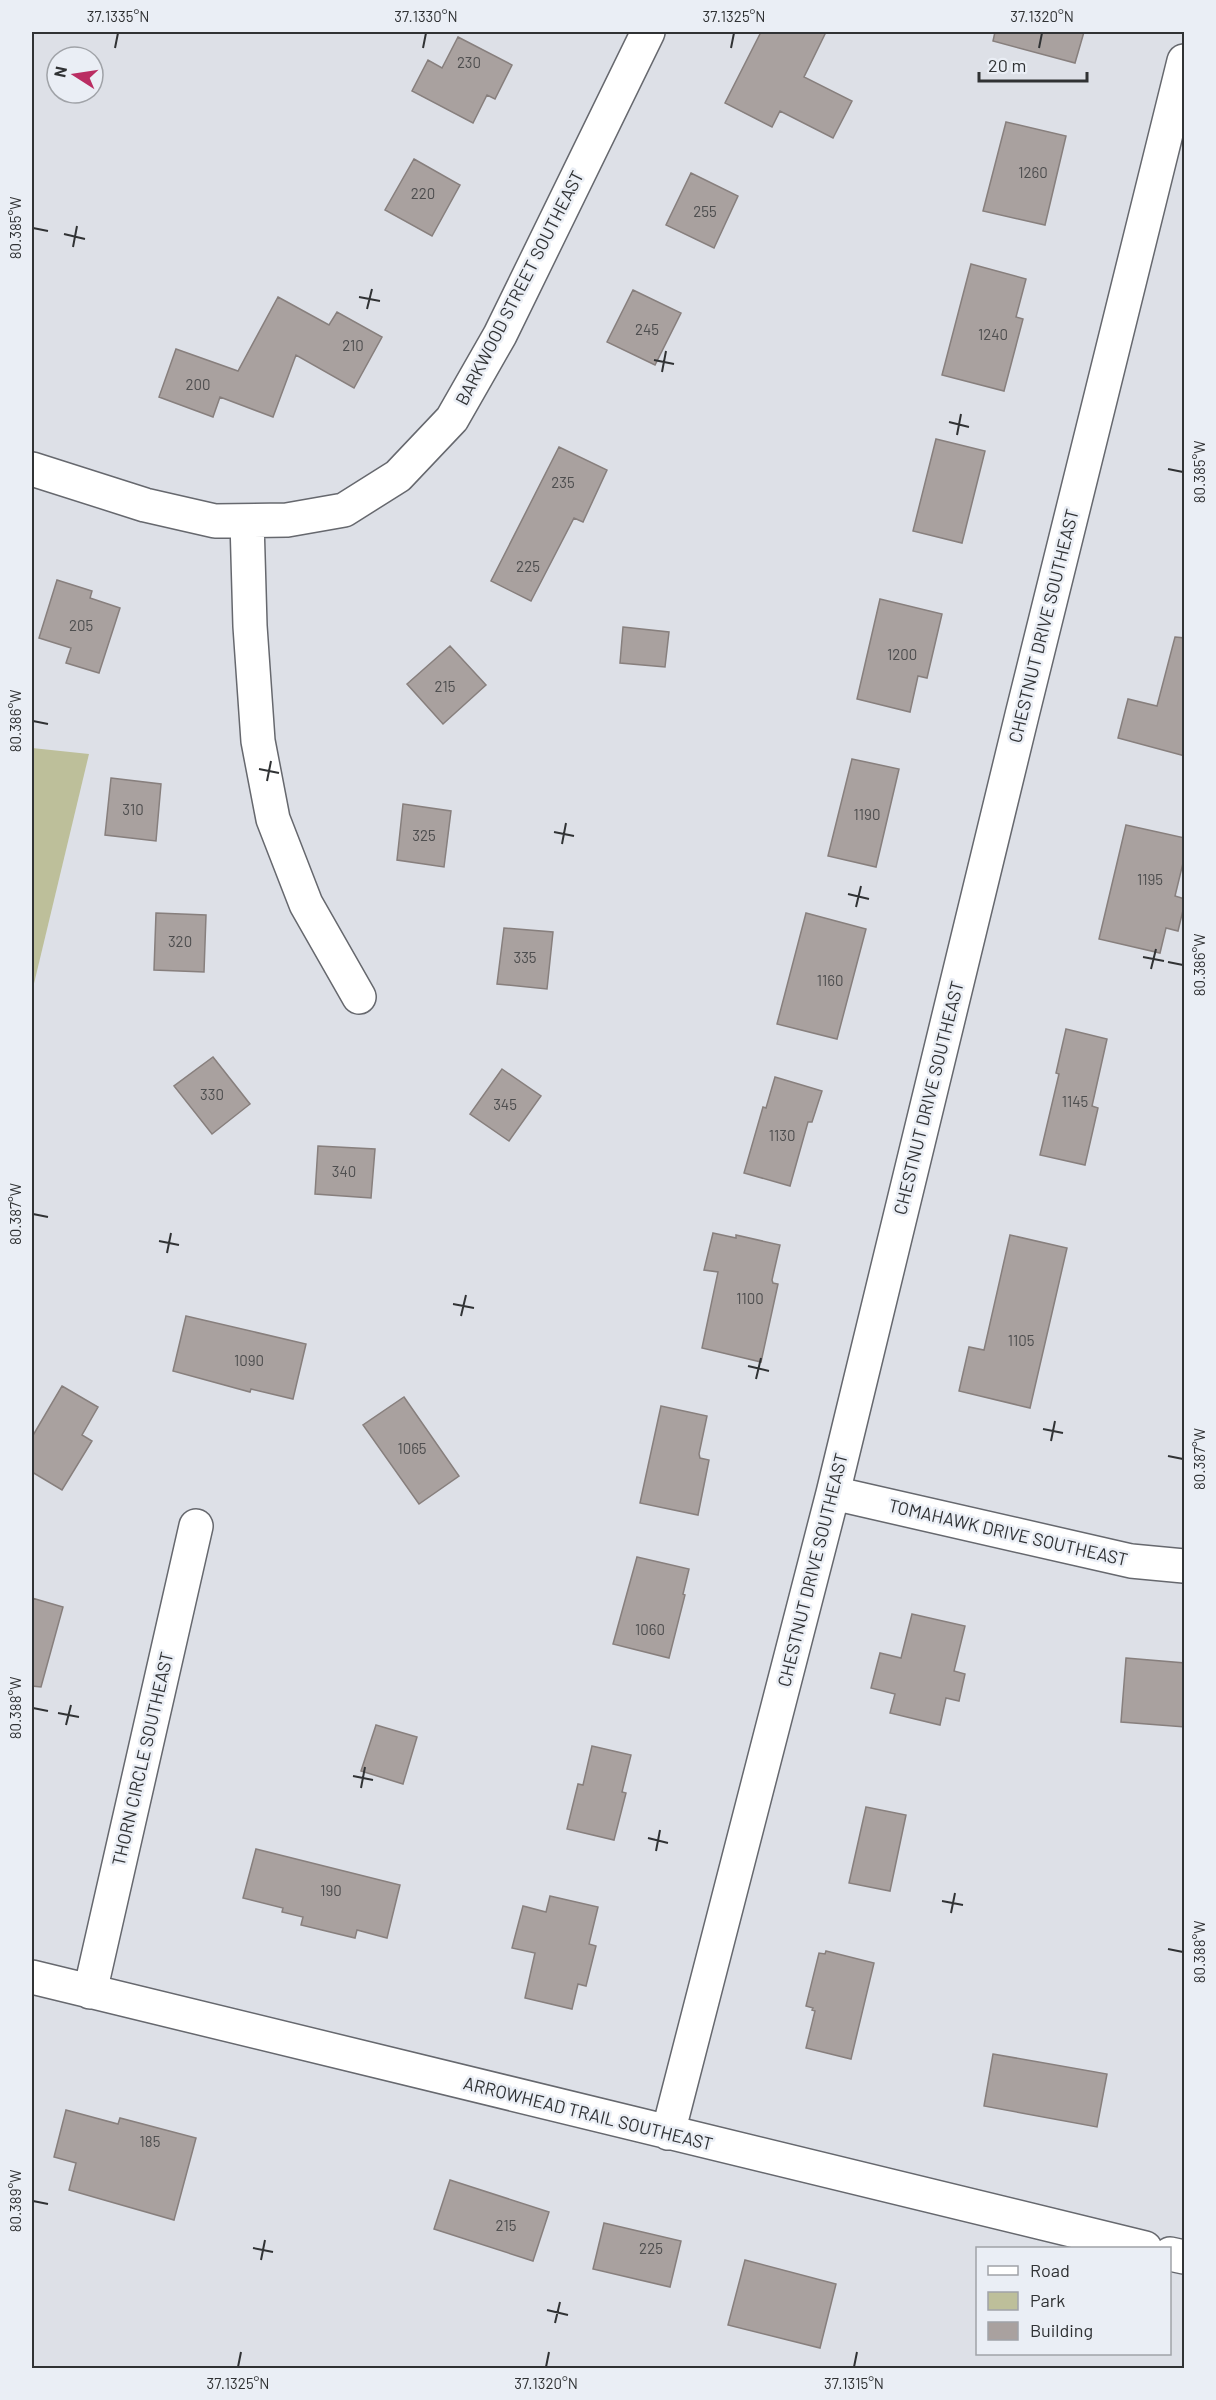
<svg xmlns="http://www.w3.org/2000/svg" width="1216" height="2400" font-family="Barlow,sans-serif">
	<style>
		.green { fill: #bdbf9a }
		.building { fill: #a9a19f; stroke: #877f7d; stroke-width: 1.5 }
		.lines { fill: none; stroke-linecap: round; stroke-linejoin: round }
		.minor-casing { stroke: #66686e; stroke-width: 36 }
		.minor { stroke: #fff; stroke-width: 33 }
		.ticks { fill: none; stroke: #303234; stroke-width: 2 }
		.labels { text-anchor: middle; stroke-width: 5; stroke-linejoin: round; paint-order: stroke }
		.number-label { font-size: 15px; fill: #4e4e4f }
		.street-label { font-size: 18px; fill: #303234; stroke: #eaeef5 }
		.neatline { fill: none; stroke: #303234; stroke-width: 2 }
		.ticks-label { font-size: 15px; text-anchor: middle; fill: #303234 }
	</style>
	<rect width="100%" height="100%" fill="#dde0e7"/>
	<path class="green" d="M 32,748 L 89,754 L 32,992 Z"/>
	<path class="building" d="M 761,32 L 826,32 L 804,77 L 852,101 L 833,138 L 780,111 L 772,127 L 725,103 Z
		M 995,32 L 1084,32 L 1075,63 L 993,41 Z
		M 458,37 L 512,65 L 495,99 L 487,95 L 473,123 L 412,91 L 428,60 L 442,68 Z
		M 1006,122 L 1066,136 L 1045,225 L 983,211 Z
		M 414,159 L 460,185 L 432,236 L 385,210 Z
		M 691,173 L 738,196 L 714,248 L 666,225 Z
		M 971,264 L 1026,279 L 1016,317 L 1023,319 L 1004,391 L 942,375 Z
		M 633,290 L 681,313 L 655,365 L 607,342 Z
		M 278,297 L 329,325 L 337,312 L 382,337 L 354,388 L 296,355 L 273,417 L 220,397 L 213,417 L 159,397 L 176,349 L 238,371 Z
		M 936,439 L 985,451 L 962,543 L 913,531 Z
		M 559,447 L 607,470 L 583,522 L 574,518 L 531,601 L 491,581 Z
		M 57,580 L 92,591 L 90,598 L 120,608 L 99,673 L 66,663 L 71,648 L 39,638 Z
		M 880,599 L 942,614 L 927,678 L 918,676 L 910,712 L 857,699 Z
		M 623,627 L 669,632 L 665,667 L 620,663 Z
		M 1175,637 L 1185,638 L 1185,756 L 1118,738 L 1128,699 L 1157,706 Z
		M 450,646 L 486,685 L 443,724 L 407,684 Z
		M 852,759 L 899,769 L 876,867 L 828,856 Z
		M 111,778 L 161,784 L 156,841 L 105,835 Z
		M 403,804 L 451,811 L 444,867 L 397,860 Z
		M 1126,825 L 1185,838 L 1185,855 L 1175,896 L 1185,899 L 1185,902 L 1178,931 L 1166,928 L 1160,953 L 1099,939 Z
		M 156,913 L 206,915 L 204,972 L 154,970 Z
		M 806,913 L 866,929 L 837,1039 L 777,1024 Z
		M 504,928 L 553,932 L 547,989 L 497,984 Z
		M 1066,1029 L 1107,1039 L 1092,1106 L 1098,1108 L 1085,1165 L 1040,1155 L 1059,1074 L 1056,1073 Z
		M 213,1057 L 250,1104 L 212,1134 L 174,1086 Z
		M 502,1069 L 541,1096 L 509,1141 L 470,1114 Z
		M 775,1077 L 822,1091 L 812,1122 L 808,1122 L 790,1186 L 744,1173 L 763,1107 L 766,1108 Z
		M 318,1146 L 375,1149 L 371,1198 L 315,1194 Z
		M 713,1233 L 736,1238 L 736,1235 L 780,1245 L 772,1280 L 773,1283 L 778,1284 L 761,1362 L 702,1348 L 718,1272 L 704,1270 Z
		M 1010,1235 L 1067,1248 L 1030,1408 L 959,1391 L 969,1347 L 984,1350 Z
		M 186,1316 L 306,1344 L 293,1399 L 251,1389 L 250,1392 L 173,1371 Z
		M 62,1386 L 98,1407 L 82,1435 L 92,1441 L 62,1490 L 32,1472 L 32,1437 Z
		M 404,1397 L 459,1476 L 419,1504 L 363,1425 Z
		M 661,1406 L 707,1416 L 699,1454 L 700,1458 L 709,1460 L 698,1515 L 640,1503 Z
		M 637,1557 L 689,1569 L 683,1594 L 685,1595 L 669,1658 L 613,1644 Z
		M 32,1598 L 63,1607 L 41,1687 L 32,1686 Z
		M 912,1614 L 965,1626 L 954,1671 L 965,1674 L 959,1701 L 946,1698 L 940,1725 L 890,1713 L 895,1694 L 871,1688 L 880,1653 L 901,1658 Z
		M 1126,1658 L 1185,1663 L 1185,1727 L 1121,1722 Z
		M 376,1725 L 417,1737 L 403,1784 L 361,1771 Z
		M 592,1746 L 631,1755 L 622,1792 L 626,1793 L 614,1840 L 567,1829 L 578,1784 L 583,1785 Z
		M 866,1807 L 906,1815 L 890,1891 L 849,1883 Z
		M 256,1849 L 400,1885 L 387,1938 L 357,1930 L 355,1938 L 301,1925 L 303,1917 L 282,1912 L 283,1908 L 243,1898 Z
		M 550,1896 L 598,1907 L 589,1944 L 596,1946 L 586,1986 L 578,1984 L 572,2009 L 525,1998 L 535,1953 L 512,1948 L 523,1906 L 546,1912 Z
		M 826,1951 L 874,1963 L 851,2059 L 806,2048 L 815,2011 L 812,2010 L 813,2008 L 806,2006 L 819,1953 L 825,1954 Z
		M 993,2054 L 1107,2074 L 1097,2127 L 984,2106 Z
		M 66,2110 L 118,2124 L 120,2118 L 196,2138 L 174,2220 L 69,2190 L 76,2163 L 54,2157 Z
		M 450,2180 L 549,2212 L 533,2261 L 434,2229 Z
		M 604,2223 L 681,2241 L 670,2287 L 593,2269 Z
		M 745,2260 L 836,2284 L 820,2348 L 728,2325 Z"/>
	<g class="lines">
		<defs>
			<path id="minor" d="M 32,469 L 145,505 L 215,521 L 287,520 L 344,510 L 398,476 L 452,419 L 500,335 L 648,32
				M 247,521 L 250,626 L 258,741 L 273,819 L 306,904 L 359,997
				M 833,1493 L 1131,1561 L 1184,1566
				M 32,1977 L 1145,2248
				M 90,1992 L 196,1526
				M 668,2133 L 833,1493 L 1022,715 L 1184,61
				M 1170,2254 L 1184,2257"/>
		</defs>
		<use href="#minor" class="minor-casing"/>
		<use href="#minor" class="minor"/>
	</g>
	<path class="ticks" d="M 115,48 L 118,33M 423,48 L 426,33M 731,48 L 734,33M 1039,48 L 1042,33M 33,228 L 48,231M 64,234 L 85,239M 73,247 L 77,226M 359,297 L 380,301M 367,309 L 372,289M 654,360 L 674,364M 662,372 L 666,351M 949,422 L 969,427M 957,435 L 961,414M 1168,469 L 1183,472M 33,721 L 48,724M 259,769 L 279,773M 267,781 L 271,761M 554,832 L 574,836M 562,844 L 566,823M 848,894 L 869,899M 856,907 L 861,886M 1143,957 L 1164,961M 1168,962 L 1183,965M 1151,969 L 1156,949M 33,1214 L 48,1217M 159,1241 L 179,1245M 167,1253 L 171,1233M 453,1304 L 474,1308M 461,1316 L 466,1295M 748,1366 L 769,1371M 756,1379 L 761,1358M 1043,1429 L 1063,1433M 1051,1441 L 1055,1421M 1168,1456 L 1183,1459M 33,1708 L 48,1711M 58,1713 L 79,1717M 66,1725 L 71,1705M 353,1776 L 373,1780M 361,1788 L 365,1767M 648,1838 L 668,1843M 656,1851 L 660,1830M 942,1901 L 963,1905M 951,1913 L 955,1893M 1168,1949 L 1183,1952M 33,2201 L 48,2204M 253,2248 L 273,2252M 261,2260 L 265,2240M 547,2310 L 568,2315M 555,2323 L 560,2302M 238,2367 L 241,2352M 546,2367 L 549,2352M 854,2367 L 857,2352"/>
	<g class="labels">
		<g class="number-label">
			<text x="469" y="68">230</text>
			<text x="1033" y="178">1260</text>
			<text x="423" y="199">220</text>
			<text x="705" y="217">255</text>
			<text x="647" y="335">245</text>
			<text x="993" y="340">1240</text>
			<text x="353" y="351">210</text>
			<text x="198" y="390">200</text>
			<text x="563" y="488">235</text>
			<text x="528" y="572">225</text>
			<text x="81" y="631">205</text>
			<text x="902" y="660">1200</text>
			<text x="445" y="692">215</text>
			<text x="133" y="815">310</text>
			<text x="867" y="820">1190</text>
			<text x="424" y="841">325</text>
			<text x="1150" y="885">1195</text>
			<text x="180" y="947">320</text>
			<text x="525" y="963">335</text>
			<text x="830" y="986">1160</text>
			<text x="212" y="1100">330</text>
			<text x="1075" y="1107">1145</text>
			<text x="505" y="1110">345</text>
			<text x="782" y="1141">1130</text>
			<text x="344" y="1177">340</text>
			<text x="750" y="1304">1100</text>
			<text x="1021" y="1346">1105</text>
			<text x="249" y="1366">1090</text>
			<text x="412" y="1454">1065</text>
			<text x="650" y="1635">1060</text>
			<text x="331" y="1896">190</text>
			<text x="150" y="2147">185</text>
			<text x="506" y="2231">215</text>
			<text x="651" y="2254">225</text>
		</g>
		<g class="street-label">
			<text transform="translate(520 288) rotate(-63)" y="6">BARKWOOD STREET SOUTHEAST</text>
			<text transform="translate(1044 626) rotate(-76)" y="6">CHESTNUT DRIVE SOUTHEAST</text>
			<text transform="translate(929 1098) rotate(-76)" y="6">CHESTNUT DRIVE SOUTHEAST</text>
			<text transform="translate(1008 1533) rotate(13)" y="6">TOMAHAWK DRIVE SOUTHEAST</text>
			<text transform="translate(813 1570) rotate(-76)" y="6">CHESTNUT DRIVE SOUTHEAST</text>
			<text transform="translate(143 1759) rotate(-77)" y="6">THORN CIRCLE SOUTHEAST</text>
			<text transform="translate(588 2114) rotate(14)" y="6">ARROWHEAD TRAIL SOUTHEAST</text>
		</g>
	</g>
	<rect width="1216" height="2400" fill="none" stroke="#eaeef5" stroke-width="66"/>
	<rect x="976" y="2247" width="195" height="108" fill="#eaeef5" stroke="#a0a3a8" stroke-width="1.5"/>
	<rect x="988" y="2266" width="30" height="9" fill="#ffffff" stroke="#a0a3a8" stroke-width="1.5"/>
	<text x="1030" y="2277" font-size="18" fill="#303234">Road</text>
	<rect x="988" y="2292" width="30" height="18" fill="#bdbf9a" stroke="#a0a3a8" stroke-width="1.5"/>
	<text x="1030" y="2307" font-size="18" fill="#303234">Park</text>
	<rect x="988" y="2322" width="30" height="18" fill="#a9a19f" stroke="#a0a3a8" stroke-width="1.5"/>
	<text x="1030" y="2337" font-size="18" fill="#303234">Building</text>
	<g transform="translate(75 75) rotate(282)"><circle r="28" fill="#eaeef5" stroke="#a0a3a8" stroke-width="1.5"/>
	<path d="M0-4.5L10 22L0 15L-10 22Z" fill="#ba2d62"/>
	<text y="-9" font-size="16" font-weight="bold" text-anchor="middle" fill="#303234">N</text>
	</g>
	<path d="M979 72v9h108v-9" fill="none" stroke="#303234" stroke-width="3"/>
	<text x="988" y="72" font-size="18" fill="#303234" stroke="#eaeef5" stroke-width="4.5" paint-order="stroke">20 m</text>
	<rect x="33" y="33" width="1150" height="2334" class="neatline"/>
	<g class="ticks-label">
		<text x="118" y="22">37.1335°N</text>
		<text x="426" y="22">37.1330°N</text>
		<text x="734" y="22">37.1325°N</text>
		<text x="1042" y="22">37.1320°N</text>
		<text transform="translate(16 228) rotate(-90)" y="5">80.385°W</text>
		<text transform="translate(1200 472) rotate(-90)" y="5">80.385°W</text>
		<text transform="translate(16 721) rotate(-90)" y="5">80.386°W</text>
		<text transform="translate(1200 965) rotate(-90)" y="5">80.386°W</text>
		<text transform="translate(16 1214) rotate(-90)" y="5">80.387°W</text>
		<text transform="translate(1200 1459) rotate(-90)" y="5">80.387°W</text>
		<text transform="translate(16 1708) rotate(-90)" y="5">80.388°W</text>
		<text transform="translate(1200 1952) rotate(-90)" y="5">80.388°W</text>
		<text transform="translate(16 2201) rotate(-90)" y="5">80.389°W</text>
		<text x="238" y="2389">37.1325°N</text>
		<text x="546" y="2389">37.1320°N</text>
		<text x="854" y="2389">37.1315°N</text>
	</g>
</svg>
